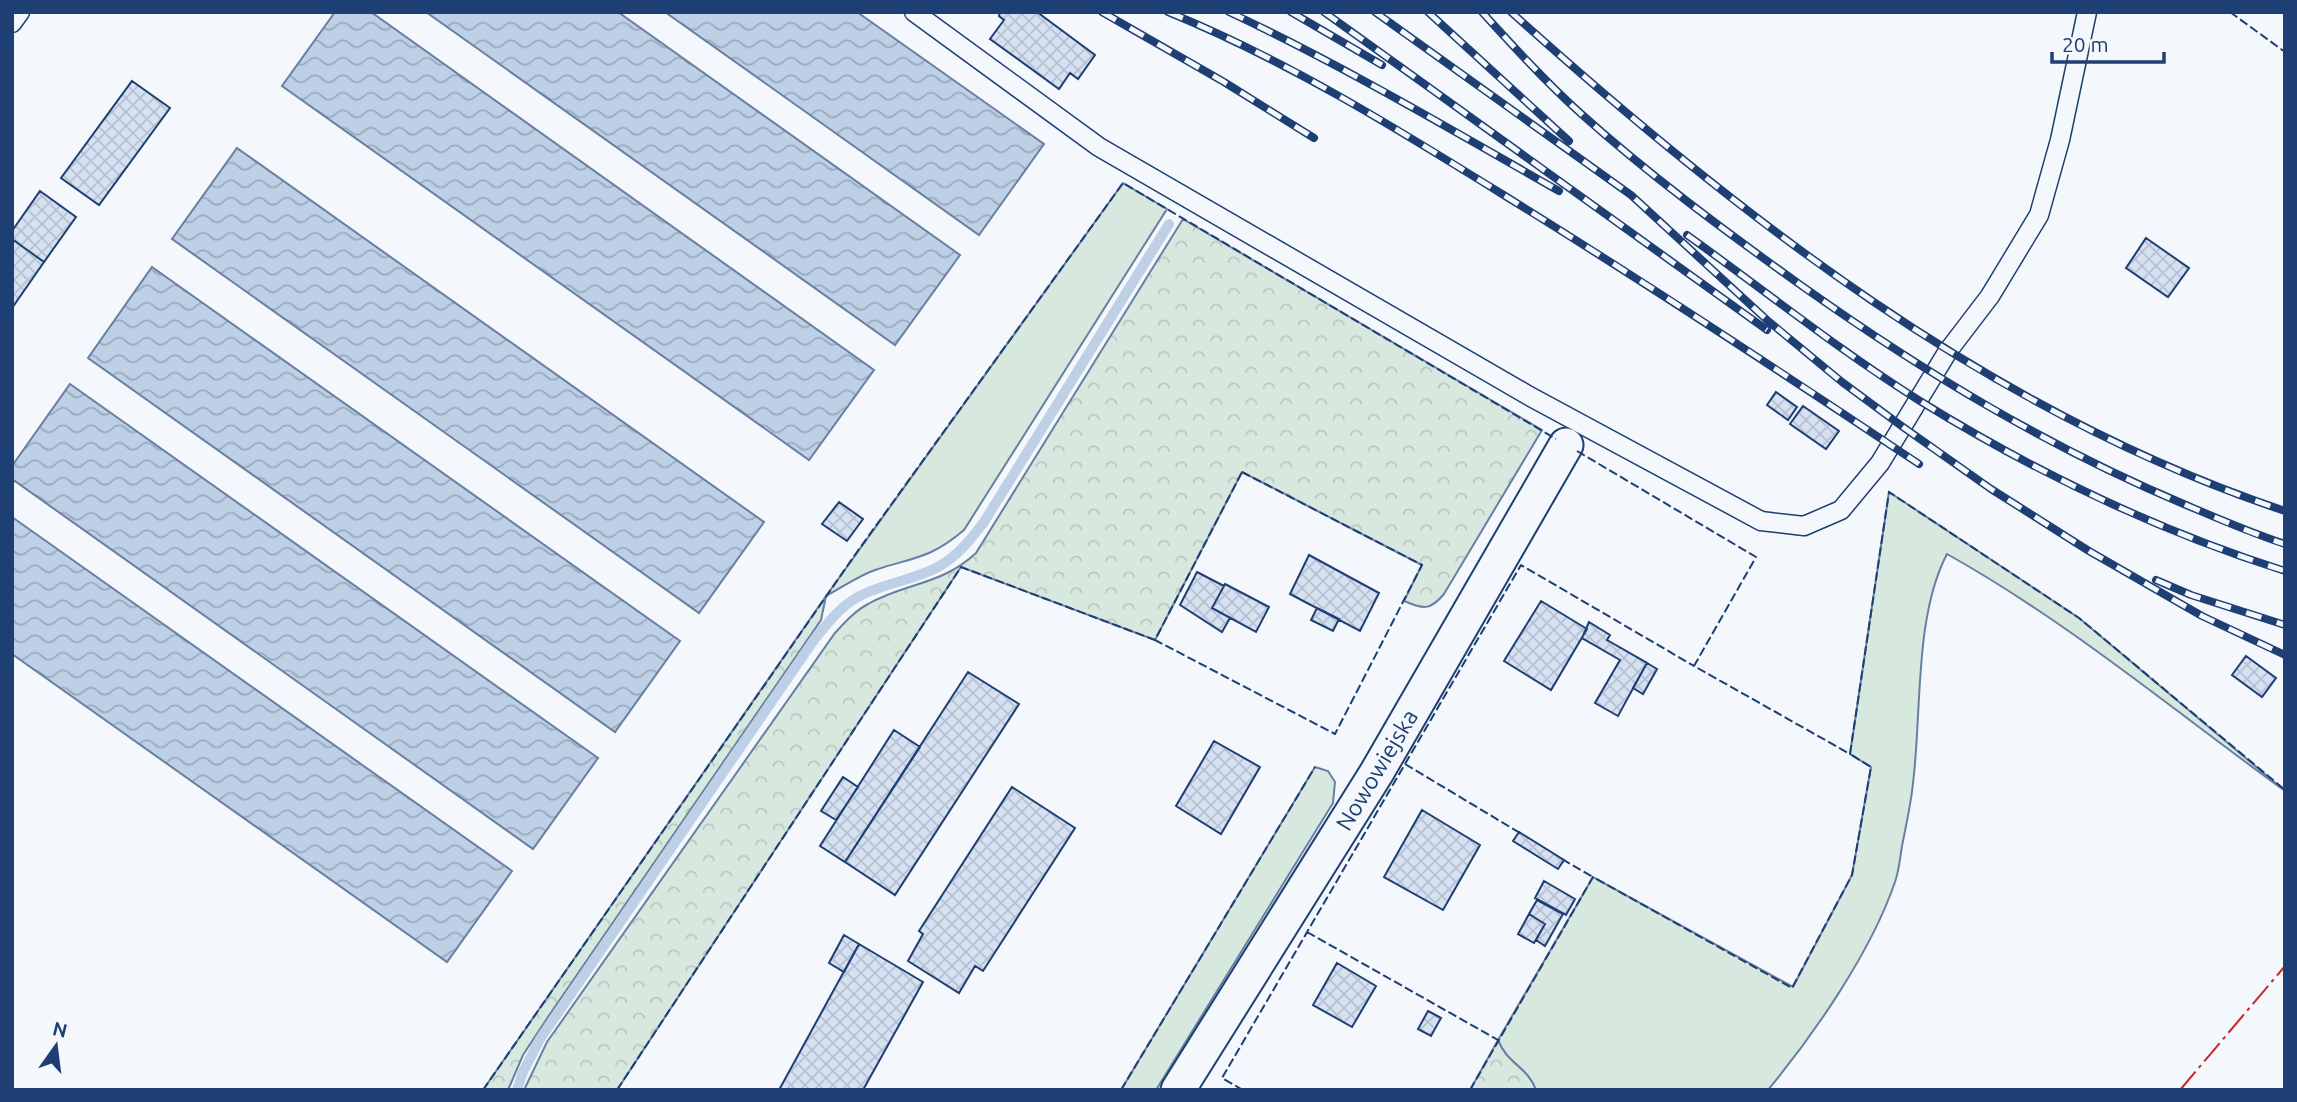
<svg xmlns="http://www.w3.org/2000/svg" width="2297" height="1102" font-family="Ubuntu,sans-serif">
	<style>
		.grass { fill: #d7e8df; stroke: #687fa3; stroke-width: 2 }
		.forest { fill: url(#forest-crowns); stroke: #687fa3; stroke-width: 2 }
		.water { fill: url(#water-waves); stroke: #687fa3; stroke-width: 2 }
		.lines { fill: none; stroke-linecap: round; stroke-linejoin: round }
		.stream { stroke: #bed0e5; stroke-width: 10 }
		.building { fill: url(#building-cross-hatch); stroke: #1d3f73; stroke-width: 2 }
		.lane-casing { stroke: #1d3f73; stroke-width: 21 }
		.street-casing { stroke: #1d3f73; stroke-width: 37 }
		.lane { stroke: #f4f7fb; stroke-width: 18 }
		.street { stroke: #f4f7fb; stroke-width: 33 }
		.rail-casing { stroke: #1d3f73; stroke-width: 8 }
		.rail { stroke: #f4f7fb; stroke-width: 5; stroke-dasharray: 16; stroke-linecap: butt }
		.fence { stroke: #1d3f73; stroke-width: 2; stroke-dasharray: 9 3.5; stroke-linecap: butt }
		.power { stroke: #c62828; stroke-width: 2; stroke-dasharray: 24 5 3.5 5; stroke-linecap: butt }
		.labels { text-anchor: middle; stroke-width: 5; stroke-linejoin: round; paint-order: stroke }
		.street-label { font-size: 23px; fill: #1d3f73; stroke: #f4f7fb }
	</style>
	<defs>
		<pattern id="forest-crowns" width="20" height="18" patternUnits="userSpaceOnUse" patternTransform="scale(1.75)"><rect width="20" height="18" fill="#d7e8df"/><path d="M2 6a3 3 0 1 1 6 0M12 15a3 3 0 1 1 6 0" fill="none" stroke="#b8c8c3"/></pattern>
		<pattern id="water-waves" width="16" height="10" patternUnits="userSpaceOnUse" patternTransform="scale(1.75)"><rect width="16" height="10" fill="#bed0e5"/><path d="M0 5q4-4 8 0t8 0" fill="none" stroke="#9aaabe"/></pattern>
		<pattern id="building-cross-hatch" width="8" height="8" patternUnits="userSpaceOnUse" patternTransform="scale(1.75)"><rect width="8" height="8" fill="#d5e0f0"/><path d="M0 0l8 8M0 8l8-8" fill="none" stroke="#b6c1d1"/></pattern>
	</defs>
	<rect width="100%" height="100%" fill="#f4f7fb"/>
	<path class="grass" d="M 1123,183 L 1167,209 L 964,530 C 930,559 914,557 875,570 C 858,576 841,588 826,596 Z
		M 1889,492 L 2079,618 L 2285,791 C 2173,710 2067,621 1947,554 C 1914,617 1922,712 1913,783 C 1911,804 1906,825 1902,846 C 1900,858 1899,871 1895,882 C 1871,952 1815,1033 1768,1090 L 1536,1090 C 1526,1065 1508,1065 1498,1040 L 1593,877 L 1793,987 L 1852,875 L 1871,767 L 1850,754 Z
		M 1315,767 L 1328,771 L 1335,782 L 1333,803 L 1156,1090 L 1121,1090 Z"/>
	<path class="forest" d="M 1183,219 L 1542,430 L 1444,594 C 1430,611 1423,609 1404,601 L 1422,565 L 1242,472 L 1155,640 L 961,567 L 617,1090 L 524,1090 L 547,1042 L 835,633 C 845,622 855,611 868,604 C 905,583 942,585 976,553 Z
		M 826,596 L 821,620 L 550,1014 L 523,1055 L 508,1090 L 483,1090 Z
		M 1498,1040 C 1507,1064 1527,1066 1536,1090 L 1470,1090 Z"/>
	<path class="water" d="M 335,12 L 371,12 L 874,370 L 809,460 L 282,86 Z
		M 426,12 L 618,12 L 960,255 L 895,345 Z
		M 665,12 L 857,12 L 1044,144 L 979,235 Z
		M 237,148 L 764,522 L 699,613 L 172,239 Z
		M 152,267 L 680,641 L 615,732 L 88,358 Z
		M 70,384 L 598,758 L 533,849 L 12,479 L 12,466 Z
		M 12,517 L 512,871 L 447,962 L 12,654 Z"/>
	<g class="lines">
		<path class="stream" d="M 517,1090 L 523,1072 L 540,1039 L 814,640 C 827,624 839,608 856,598 C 882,583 912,581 938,567 C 958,556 971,539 984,522 L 1169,224"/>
	</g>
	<path class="building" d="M 1000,12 L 1037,12 L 1095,55 L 1078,79 L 1070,73 L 1059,89 L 990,39 L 1004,20 L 999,16 Z
		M 132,81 L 170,108 L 99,205 L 61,178 Z
		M 40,191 L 76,217 L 44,262 L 12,239 L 12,231 Z
		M 2146,238 L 2189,268 L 2168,297 L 2126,268 Z
		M 12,239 L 44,262 L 12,308 Z
		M 1776,392 L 1797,407 L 1788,420 L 1767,405 Z
		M 1803,406 L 1839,431 L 1826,449 L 1790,424 Z
		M 839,502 L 863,519 L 847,541 L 822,524 Z
		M 1309,555 L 1379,593 L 1360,631 L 1290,594 Z
		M 1197,572 L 1224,586 L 1212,608 L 1230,618 L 1222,632 L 1180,605 Z
		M 1225,584 L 1269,607 L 1256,632 L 1212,608 Z
		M 1541,601 L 1587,629 L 1551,690 L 1504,661 Z
		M 1317,608 L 1339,619 L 1333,631 L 1311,620 Z
		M 1589,622 L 1610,635 L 1607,640 L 1647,663 L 1618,716 L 1595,703 L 1620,660 L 1582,638 Z
		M 2246,656 L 2276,678 L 2262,697 L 2232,675 Z
		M 1647,663 L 1657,669 L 1643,694 L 1633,688 Z
		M 968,672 L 1019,704 L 895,895 L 845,862 Z
		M 894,730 L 920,747 L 845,862 L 820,846 Z
		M 1214,741 L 1260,767 L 1221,834 L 1176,806 Z
		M 843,777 L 858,787 L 836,820 L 821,811 Z
		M 1012,787 L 1075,828 L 983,971 L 975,966 L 959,993 L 908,961 L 923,934 L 919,931 Z
		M 1422,810 L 1480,845 L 1443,910 L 1384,877 Z
		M 1519,832 L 1564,860 L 1558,869 L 1513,841 Z
		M 1544,881 L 1575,899 L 1566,915 L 1535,898 Z
		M 1537,900 L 1563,914 L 1545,946 L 1536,940 L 1545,924 L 1529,914 Z
		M 1529,914 L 1545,924 L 1534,943 L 1518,934 Z
		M 844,935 L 859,944 L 844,972 L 829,963 Z
		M 859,944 L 923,982 L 863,1090 L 779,1090 Z
		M 1337,963 L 1376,986 L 1352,1027 L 1313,1005 Z
		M 1428,1011 L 1441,1018 L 1431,1036 L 1418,1029 Z"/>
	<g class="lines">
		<defs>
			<path id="lane" d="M 914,12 L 1099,147 L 1531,397 L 1761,521 L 1804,526 L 1841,510 L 1880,463 L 1948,351 L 1990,296 L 2039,215 L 2060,140 L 2087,12
				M 12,23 L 20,12"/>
			<path id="street" d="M 1178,1090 L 1377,772 L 1566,445"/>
		</defs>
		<use href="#lane" class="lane-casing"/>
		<use href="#street" class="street-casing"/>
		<use href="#lane" class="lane"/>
		<use href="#street" class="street"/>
		<defs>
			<path id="rail" d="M 1102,12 L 1224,82 L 1314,138
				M 1168,12 C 1286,60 1394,127 1502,194 C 1643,281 1781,372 1919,464
				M 1229,12 C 1342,65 1450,129 1559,191
				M 1291,12 L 1382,65
				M 1324,12 L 1767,330
				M 1375,12 L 1631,195 L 1767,320 L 1842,382 L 1903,427 L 1991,489 L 2089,551 L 2202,616 L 2285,655
				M 1428,12 L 1569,141
				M 1482,12 C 1513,46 1544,80 1578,111 C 1648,174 1725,231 1802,286 C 1925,373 2048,447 2186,505 C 2219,519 2251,533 2285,544
				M 1511,12 C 1740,217 1990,413 2285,511
				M 1687,235 C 1764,290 1840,351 1920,401 C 2035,472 2156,530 2285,571
				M 2156,580 L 2191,595 L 2285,625"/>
		</defs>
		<use href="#rail" class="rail-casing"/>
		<use href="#rail" class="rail"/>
		<path class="fence" d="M 2230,12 L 2285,52
			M 1577,451 L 1756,557 L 1694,666 L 1850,754 L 1889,492 L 2079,618 L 2285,790
			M 1242,472 L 1422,565 L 1335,734 L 1155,640 Z
			M 1405,764 L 1520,833
			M 1562,859 L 1593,877
			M 1307,932 L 1498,1040
			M 483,1090 L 857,552 L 1123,183 L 1556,439
			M 617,1090 L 961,567 L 1155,640
			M 1121,1090 L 1315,767
			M 1243,1090 L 1222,1078 L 1521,565 L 1694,666
			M 1470,1090 L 1593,877 L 1792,988 L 1852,875 L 1871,767 L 1850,754"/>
		<path class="power" d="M 2180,1090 L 2285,966"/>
	</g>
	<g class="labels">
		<g class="street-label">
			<text transform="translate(1377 770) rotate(-59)" y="8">Nowowiejska</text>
		</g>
	</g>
	<rect width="2297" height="1102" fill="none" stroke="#1d3f73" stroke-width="28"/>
	<g transform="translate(56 1046) rotate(14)" stroke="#f4f7fb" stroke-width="5" paint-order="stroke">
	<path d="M0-5L12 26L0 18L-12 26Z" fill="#1d3f73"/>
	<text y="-10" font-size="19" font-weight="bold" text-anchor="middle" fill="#1d3f73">N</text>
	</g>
	<path d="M2052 52v10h112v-10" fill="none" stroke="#1d3f73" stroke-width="3.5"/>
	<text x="2062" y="52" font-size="21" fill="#1d3f73" stroke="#f4f7fb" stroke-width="5" paint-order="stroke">20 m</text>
</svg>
